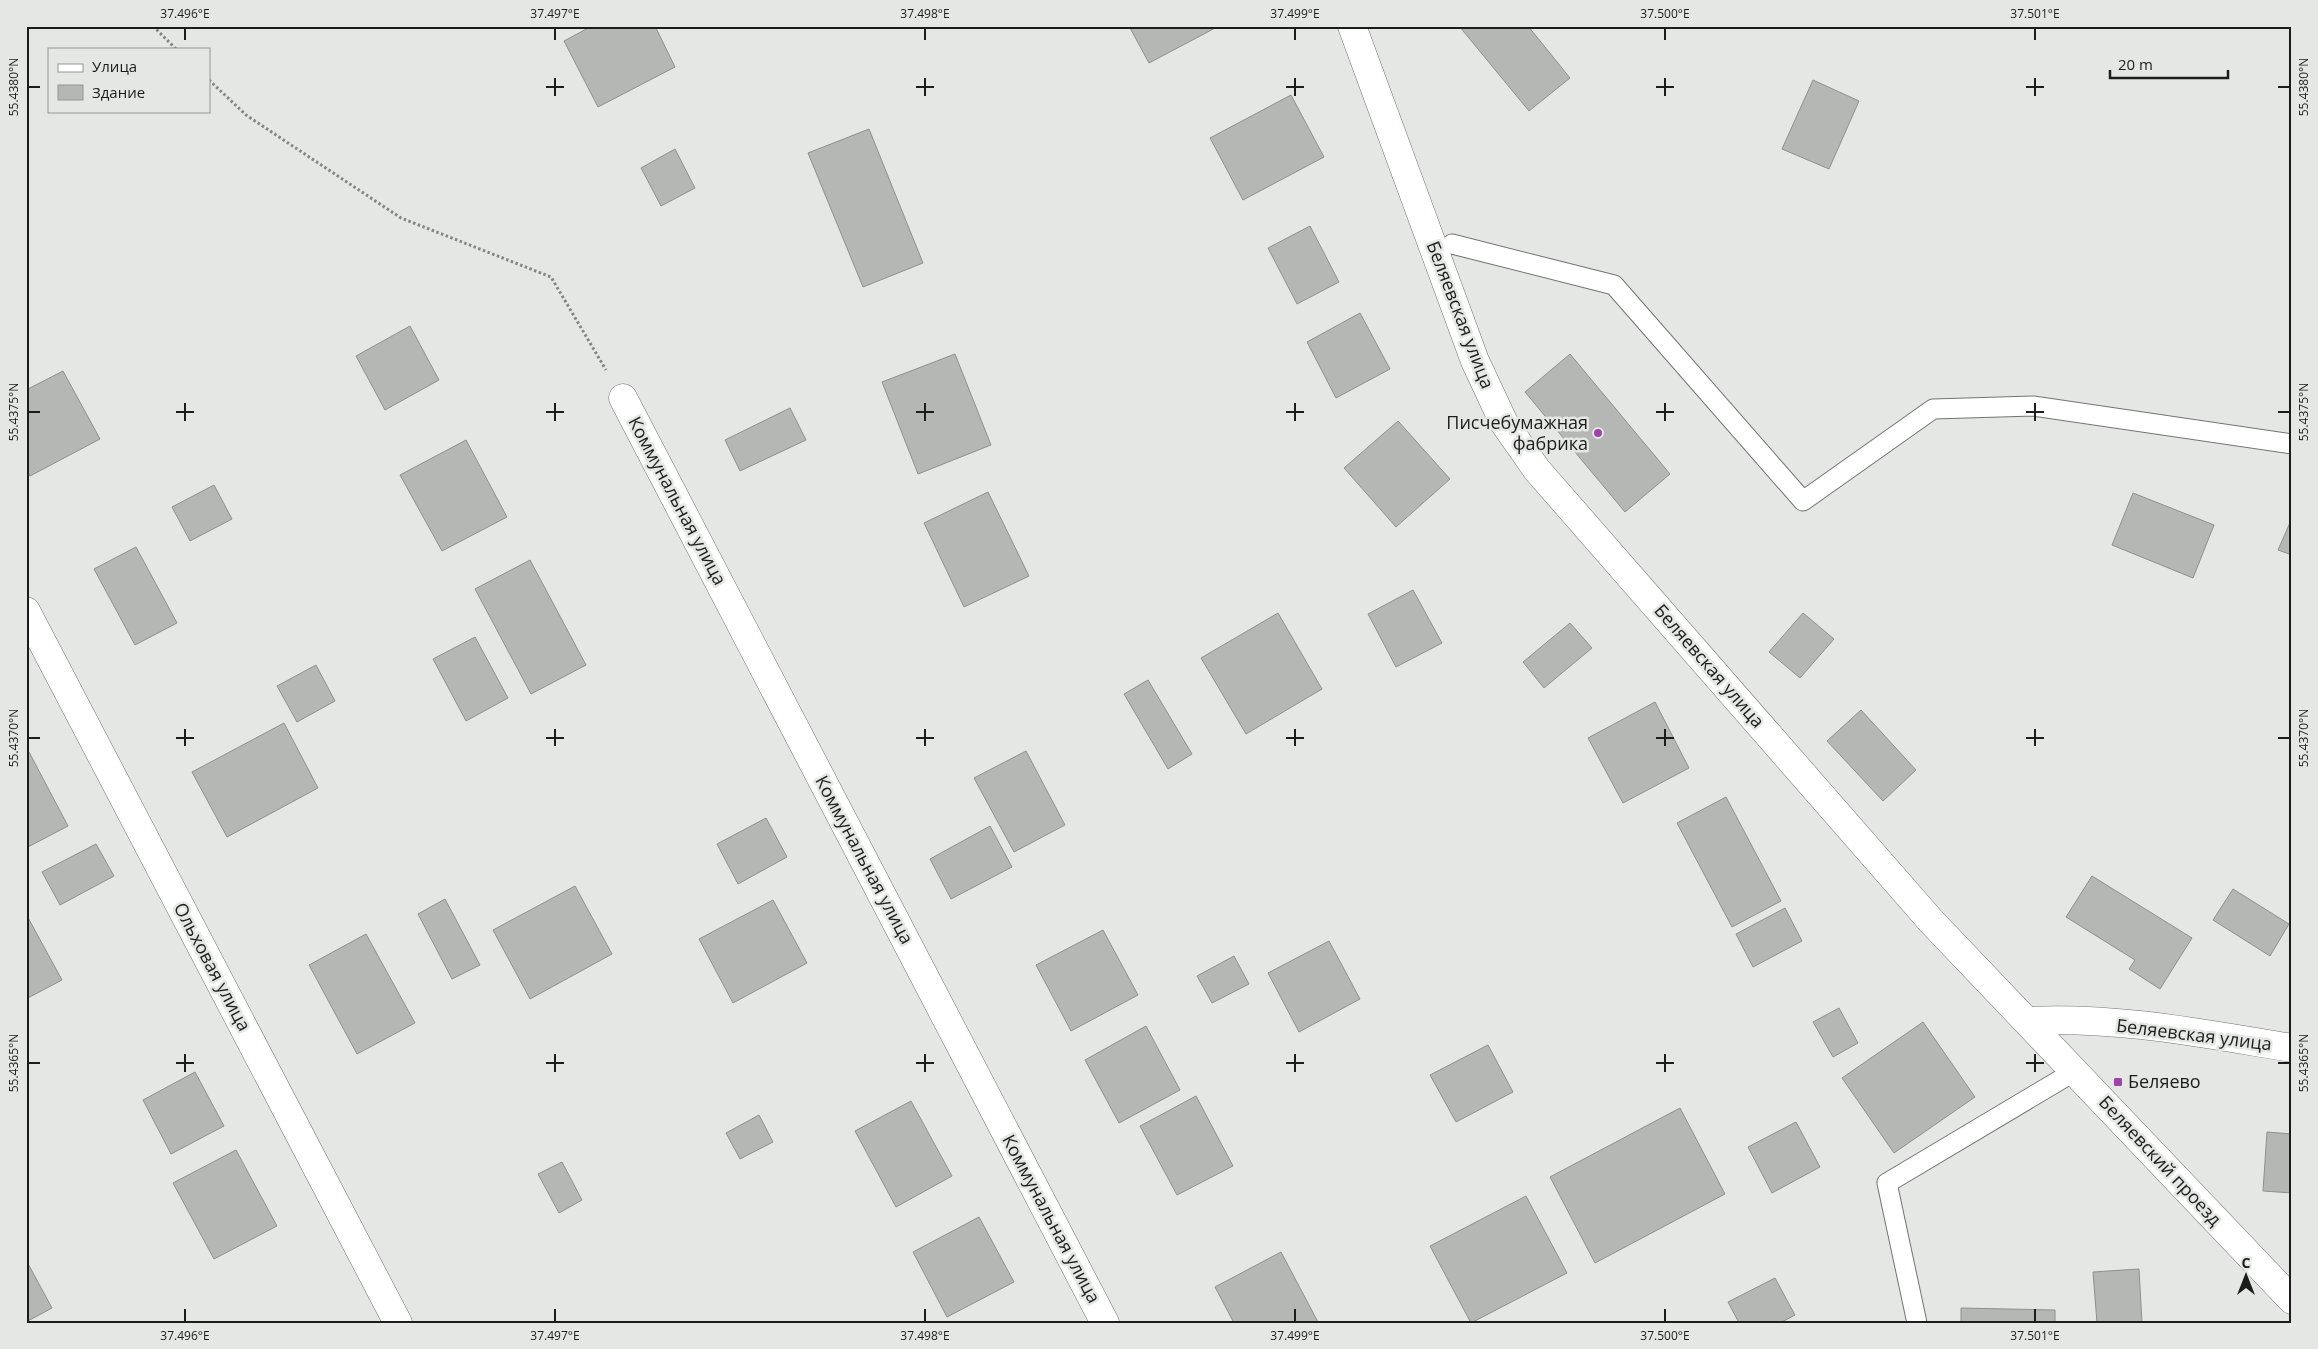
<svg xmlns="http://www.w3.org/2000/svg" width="2318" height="1349" font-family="'Open Sans',sans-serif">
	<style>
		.building { fill: #b4b7b4; stroke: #8e908e }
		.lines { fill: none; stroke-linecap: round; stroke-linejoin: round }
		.service-casing { stroke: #727472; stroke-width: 21 }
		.minor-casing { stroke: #727472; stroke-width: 29 }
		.secondary-casing { stroke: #727472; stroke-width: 29 }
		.path { stroke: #848683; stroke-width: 3; stroke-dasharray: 2.5 2.5; stroke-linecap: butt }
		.service { stroke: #fff; stroke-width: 19 }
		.minor { stroke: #fff; stroke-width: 28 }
		.secondary { stroke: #fff; stroke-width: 28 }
		.ticks { fill: none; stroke: #1b1c1b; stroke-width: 2 }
		.poi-dot { fill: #a142ab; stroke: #e5e7e4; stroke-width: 2 }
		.labels { text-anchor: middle; stroke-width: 5; stroke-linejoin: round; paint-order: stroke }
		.street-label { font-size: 18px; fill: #1b1c1b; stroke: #e5e7e4 }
		.poi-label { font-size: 18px; fill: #1b1c1b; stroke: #e5e7e4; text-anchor: end }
		.neatline { fill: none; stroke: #1b1c1b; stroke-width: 2 }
		.ticks-label { font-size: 12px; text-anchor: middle; fill: #1b1c1b }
	</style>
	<rect width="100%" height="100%" fill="#e5e7e4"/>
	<path class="building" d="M 592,26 L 655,26 L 675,67 L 598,107 L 564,41 Z
		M 1129,26 L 1219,26 L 1149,63 Z
		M 1459,26 L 1528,26 L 1570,78 L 1529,111 Z
		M 1813,80 L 1859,101 L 1829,169 L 1782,149 Z
		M 1291,95 L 1324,157 L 1243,200 L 1210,138 Z
		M 869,129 L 923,263 L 863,287 L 808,153 Z
		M 675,149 L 695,188 L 661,206 L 641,168 Z
		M 1310,226 L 1339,282 L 1297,304 L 1268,248 Z
		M 1360,313 L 1390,369 L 1336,398 L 1307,342 Z
		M 410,326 L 439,380 L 385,410 L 356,356 Z
		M 955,354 L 991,445 L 918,474 L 882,382 Z
		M 1570,354 L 1670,474 L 1625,512 L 1525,392 Z
		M 63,371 L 100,439 L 30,476 L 26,469 L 26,390 Z
		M 790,408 L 806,440 L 740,471 L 725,440 Z
		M 1398,421 L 1450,479 L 1396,527 L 1344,468 Z
		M 466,440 L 507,517 L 442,551 L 400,475 Z
		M 214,485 L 232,519 L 190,541 L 172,507 Z
		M 988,492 L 1029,576 L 964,607 L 924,523 Z
		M 2133,493 L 2214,525 L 2193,578 L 2112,545 Z
		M 2292,518 L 2292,555 L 2278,550 Z
		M 136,547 L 177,623 L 135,645 L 94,569 Z
		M 530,560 L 586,665 L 531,694 L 475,589 Z
		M 1413,590 L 1442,643 L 1396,667 L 1368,614 Z
		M 1278,613 L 1322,689 L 1246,734 L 1201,658 Z
		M 1803,613 L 1834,639 L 1800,678 L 1769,652 Z
		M 1570,623 L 1592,648 L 1544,688 L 1523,662 Z
		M 475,637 L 508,698 L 466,721 L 433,659 Z
		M 316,665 L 335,701 L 297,722 L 277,686 Z
		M 1148,680 L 1192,754 L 1168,769 L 1124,694 Z
		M 1655,702 L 1689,768 L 1623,803 L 1588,738 Z
		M 1861,710 L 1916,770 L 1883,801 L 1827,741 Z
		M 284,723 L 318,788 L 227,837 L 192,772 Z
		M 1026,751 L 1065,825 L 1014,852 L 974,778 Z
		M 29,752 L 68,826 L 26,848 L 26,753 Z
		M 1726,797 L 1781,901 L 1732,927 L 1677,823 Z
		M 766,818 L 787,857 L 738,884 L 717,844 Z
		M 990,826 L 1012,867 L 951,899 L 930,859 Z
		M 96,844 L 114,876 L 60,905 L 42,872 Z
		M 2092,876 L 2192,938 L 2160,989 L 2129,969 L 2135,960 L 2066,917 Z
		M 575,886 L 612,954 L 530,999 L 493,930 Z
		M 2233,889 L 2289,924 L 2270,956 L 2213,920 Z
		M 445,899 L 480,965 L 452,979 L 418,914 Z
		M 773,900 L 807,963 L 733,1003 L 699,939 Z
		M 1785,908 L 1802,941 L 1753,967 L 1736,934 Z
		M 26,914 L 62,980 L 26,999 Z
		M 1103,930 L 1138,995 L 1071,1031 L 1036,965 Z
		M 366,934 L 415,1023 L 357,1054 L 309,965 Z
		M 1329,941 L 1360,999 L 1299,1032 L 1268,973 Z
		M 1234,956 L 1249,984 L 1212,1003 L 1197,976 Z
		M 1839,1008 L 1858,1043 L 1833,1057 L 1813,1022 Z
		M 1923,1022 L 1975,1097 L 1894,1153 L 1842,1078 Z
		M 1146,1026 L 1180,1090 L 1119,1123 L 1085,1060 Z
		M 1488,1045 L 1513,1092 L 1456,1122 L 1430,1075 Z
		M 195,1072 L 224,1126 L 171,1154 L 143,1100 Z
		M 1196,1096 L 1233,1166 L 1177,1195 L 1140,1126 Z
		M 911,1101 L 952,1176 L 896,1207 L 855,1131 Z
		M 1680,1108 L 1725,1194 L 1595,1263 L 1550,1177 Z
		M 759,1115 L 773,1142 L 740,1159 L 726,1133 Z
		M 1796,1122 L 1820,1167 L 1772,1193 L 1748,1147 Z
		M 2267,1132 L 2292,1134 L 2292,1193 L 2263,1191 Z
		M 236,1150 L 277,1226 L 214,1259 L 173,1183 Z
		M 562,1162 L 582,1200 L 559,1213 L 538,1174 Z
		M 1526,1196 L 1567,1273 L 1471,1323 L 1430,1246 Z
		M 979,1217 L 1014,1282 L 947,1317 L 913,1252 Z
		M 1281,1252 L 1318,1322 L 1234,1323 L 1215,1287 Z
		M 26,1260 L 52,1308 L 26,1322 Z
		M 2139,1269 L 2142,1323 L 2097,1323 L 2093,1272 Z
		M 1775,1278 L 1795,1315 L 1780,1323 L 1739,1323 L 1728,1302 Z
		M 1961,1308 L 2055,1310 L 2055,1323 L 1961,1323 Z"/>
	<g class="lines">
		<defs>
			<path id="service" d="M 1452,244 L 1614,285 L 1803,501 L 1933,409 L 2033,406 L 2292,444
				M 1917,1323 L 1887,1183 L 2075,1071"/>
			<path id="minor" d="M 623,398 L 1105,1323
				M 26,611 L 398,1323
				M 2027,1021 C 2116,1016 2205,1034 2292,1048"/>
			<path id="secondary" d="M 1352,26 L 1475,361 L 1504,423 L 1537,470 L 1931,921 L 2292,1300"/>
		</defs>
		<use href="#service" class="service-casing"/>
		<use href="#minor" class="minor-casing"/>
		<use href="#secondary" class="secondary-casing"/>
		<path class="path" d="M 153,26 L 176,49
			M 209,80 L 246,115 L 401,218 L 551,277 L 606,370"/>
		<use href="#service" class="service"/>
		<use href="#minor" class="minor"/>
		<use href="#secondary" class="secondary"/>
	</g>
	<path class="ticks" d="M 185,28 L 185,40M 555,28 L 555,40M 925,28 L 925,40M 1295,28 L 1295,40M 1665,28 L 1665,40M 2035,28 L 2035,40M 555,78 L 555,96M 925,78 L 925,96M 1295,78 L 1295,96M 1665,78 L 1665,96M 2035,78 L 2035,96M 28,87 L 40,87M 546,87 L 564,87M 916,87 L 934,87M 1286,87 L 1304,87M 1656,87 L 1674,87M 2026,87 L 2044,87M 2278,87 L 2290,87M 185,403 L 185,421M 555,403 L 555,421M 925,403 L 925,421M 1295,403 L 1295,421M 1665,403 L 1665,421M 2035,403 L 2035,421M 28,412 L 40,412M 176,412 L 194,412M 546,412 L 564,412M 916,412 L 934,412M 1286,412 L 1304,412M 1656,412 L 1674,412M 2026,412 L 2044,412M 2278,412 L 2290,412M 185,729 L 185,746M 555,729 L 555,746M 925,729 L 925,746M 1295,729 L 1295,746M 1665,729 L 1665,746M 2035,729 L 2035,746M 28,738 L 40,738M 176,738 L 194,738M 546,738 L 564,738M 916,738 L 934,738M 1286,738 L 1304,738M 1656,738 L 1674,738M 2026,738 L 2044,738M 2278,738 L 2290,738M 185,1054 L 185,1072M 555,1054 L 555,1072M 925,1054 L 925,1072M 1295,1054 L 1295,1072M 1665,1054 L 1665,1072M 2035,1054 L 2035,1072M 28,1063 L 40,1063M 176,1063 L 194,1063M 546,1063 L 564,1063M 916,1063 L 934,1063M 1286,1063 L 1304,1063M 1656,1063 L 1674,1063M 2026,1063 L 2044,1063M 2278,1063 L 2290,1063M 185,1309 L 185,1322M 555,1309 L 555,1322M 925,1309 L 925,1322M 1295,1309 L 1295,1322M 1665,1309 L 1665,1322M 2035,1309 L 2035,1322"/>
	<g class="poi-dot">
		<circle cx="1598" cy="433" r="5"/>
		<rect x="2113" y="1077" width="10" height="10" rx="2.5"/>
	</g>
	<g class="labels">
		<g class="street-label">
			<text transform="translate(1460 315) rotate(69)" y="6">Беляевская улица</text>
			<text transform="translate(677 501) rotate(62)" y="6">Коммунальная улица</text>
			<text transform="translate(1709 666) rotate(49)" y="6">Беляевская улица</text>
			<text transform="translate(864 860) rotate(62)" y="6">Коммунальная улица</text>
			<text transform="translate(212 967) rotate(62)" y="6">Ольховая улица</text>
			<text transform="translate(2194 1035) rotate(7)" y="6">Беляевская улица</text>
			<text transform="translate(2160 1161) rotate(47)" y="6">Беляевский проезд</text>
			<text transform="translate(1051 1219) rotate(62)" y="6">Коммунальная улица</text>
		</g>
		<g class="poi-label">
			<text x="1588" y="429">Писчебумажная<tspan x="1588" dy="21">фабрика</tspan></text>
			<text x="2128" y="1088" text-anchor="start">Беляево</text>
		</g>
	</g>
	<rect width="2318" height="1349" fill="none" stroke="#e5e7e4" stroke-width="55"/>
	<rect x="48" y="48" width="162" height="65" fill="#e5e7e4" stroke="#949694"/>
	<rect x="58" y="64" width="25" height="8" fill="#ffffff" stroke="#949694"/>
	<text x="92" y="72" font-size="15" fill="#1b1c1b">Улица</text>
	<rect x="58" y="85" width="25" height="15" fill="#b4b7b4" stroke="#949694"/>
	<text x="92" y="98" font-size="15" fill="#1b1c1b">Здание</text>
	<g transform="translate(2246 1276)" stroke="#e5e7e4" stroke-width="4" paint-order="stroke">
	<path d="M0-4L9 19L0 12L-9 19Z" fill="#1b1c1b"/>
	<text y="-8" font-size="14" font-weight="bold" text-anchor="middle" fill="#1b1c1b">С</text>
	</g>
	<path d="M2110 70v8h118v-8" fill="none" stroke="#1b1c1b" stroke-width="2.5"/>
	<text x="2118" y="70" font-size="15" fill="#1b1c1b" stroke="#e5e7e4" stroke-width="4" paint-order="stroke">20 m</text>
	<rect x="28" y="28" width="2262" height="1294" class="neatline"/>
	<g class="ticks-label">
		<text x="185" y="18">37.496°E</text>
		<text x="555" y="18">37.497°E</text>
		<text x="925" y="18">37.498°E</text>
		<text x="1295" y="18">37.499°E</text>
		<text x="1665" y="18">37.500°E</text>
		<text x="2035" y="18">37.501°E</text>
		<text transform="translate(14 87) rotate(-90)" y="4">55.4380°N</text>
		<text transform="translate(2304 87) rotate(-90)" y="4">55.4380°N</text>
		<text transform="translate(14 412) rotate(-90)" y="4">55.4375°N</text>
		<text transform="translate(2304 412) rotate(-90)" y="4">55.4375°N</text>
		<text transform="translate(14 738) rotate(-90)" y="4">55.4370°N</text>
		<text transform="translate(2304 738) rotate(-90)" y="4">55.4370°N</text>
		<text transform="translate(14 1063) rotate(-90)" y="4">55.4365°N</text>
		<text transform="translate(2304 1063) rotate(-90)" y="4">55.4365°N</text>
		<text x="185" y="1340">37.496°E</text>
		<text x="555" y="1340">37.497°E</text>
		<text x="925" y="1340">37.498°E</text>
		<text x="1295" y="1340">37.499°E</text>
		<text x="1665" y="1340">37.500°E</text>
		<text x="2035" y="1340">37.501°E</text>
	</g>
</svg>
